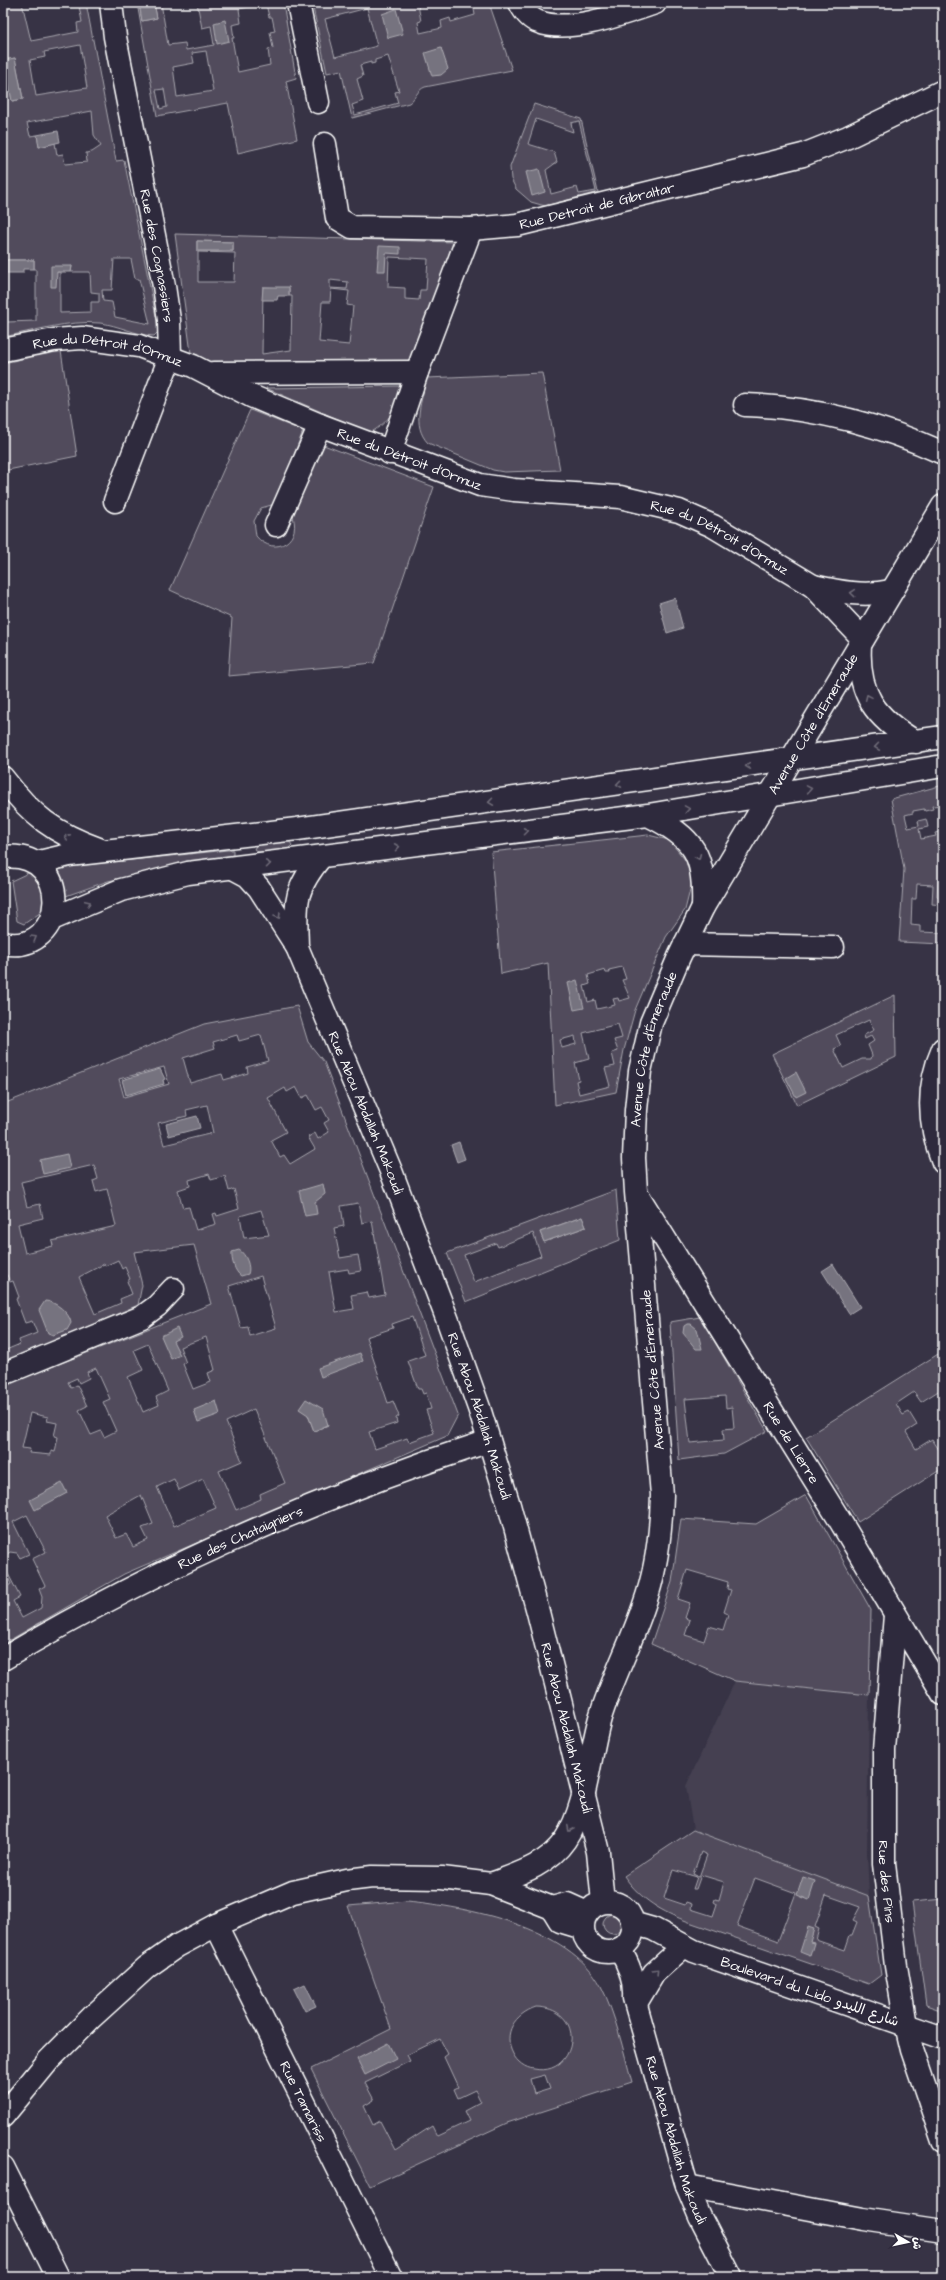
<svg xmlns="http://www.w3.org/2000/svg" width="946" height="2280" font-family="'Architects Daughter','Playpen Sans Arabic',sans-serif">
	<style>
		.built { fill: #444051 }
		.green { fill: #514c5c; stroke: #a8a6ae; fill-rule: evenodd }
		.water { fill: #76737f; stroke: #adabb2 }
		.lines { fill: none; stroke-linecap: round; stroke-linejoin: round }
		.minor-casing { stroke: #fff; stroke-width: 25 }
		.major-casing { stroke: #fff; stroke-width: 25 }
		.minor { stroke: #2f2a3d; stroke-width: 22 }
		.major { stroke: #2f2a3d; stroke-width: 22 }
		.oneway { stroke: #6d6a77 }
		.labels { text-anchor: middle; stroke-width: 4; stroke-linejoin: round; paint-order: stroke }
		.street-label { font-size: 14px; fill: #fff; stroke: #2f2a3d }
	</style>
	<rect width="100%" height="100%" fill="#373345"/>
	<filter id="ink" filterUnits="userSpaceOnUse"><feTurbulence type="fractalNoise" baseFrequency=".025" numOctaves="2"/><feDisplacementMap in="SourceGraphic" scale="8" xChannelSelector="R" yChannelSelector="G"/><feConvolveMatrix kernelMatrix="1 2 1 2 8 2 1 2 1" color-interpolation-filters="sRGB"/></filter>
	<g filter="url(#ink)">
		<path class="built" d="M 735,1681 L 869,1695 L 867,1853 L 869,1896 L 693,1830 L 686,1786 Z"/>
		<path class="green" d="M 3,3 L 22,3 L 31,41 L 78,32 L 77,23 L 82,22 L 79,6 L 76,3 L 86,3 L 116,161 L 124,160 L 158,326 L 158,332 L 154,336 C 136,335 118,325 100,323 C 68,320 34,331 3,337 ZM 80,45 L 87,88 L 36,96 L 30,60 L 45,57 L 44,52 ZM 15,58 L 23,99 L 12,101 L 4,60 ZM 92,111 L 94,135 L 101,146 L 92,152 L 86,153 L 87,162 L 65,164 L 63,154 L 57,155 L 55,143 L 39,147 L 37,135 L 30,136 L 27,123 ZM 114,259 L 131,259 L 135,279 L 139,279 L 150,324 L 115,317 L 112,302 L 103,301 L 102,290 L 112,290 ZM 6,260 L 34,260 L 34,269 L 36,269 L 36,321 L 7,322 ZM 72,266 L 71,272 L 90,272 L 91,292 L 99,293 L 99,302 L 91,302 L 91,312 L 60,313 L 60,272 L 57,272 Z
			M 137,3 L 139,3 L 142,21 L 157,18 L 154,3 L 161,3 L 168,45 L 185,43 L 186,50 L 214,45 L 211,26 L 202,28 L 197,3 L 283,3 L 296,78 L 286,81 L 297,139 L 238,153 L 228,103 L 157,116 ZM 266,4 L 269,17 L 272,17 L 275,31 L 270,32 L 273,48 L 268,49 L 270,65 L 238,72 L 232,38 L 234,38 L 232,25 L 241,23 L 239,9 ZM 206,51 L 213,91 L 177,97 L 173,67 L 194,63 L 192,53 ZM 164,89 L 167,107 L 160,109 L 156,90 Z
			M 312,3 L 420,3 L 418,5 L 421,21 L 418,22 L 420,33 L 442,28 L 441,21 L 450,18 L 451,22 L 475,15 L 473,3 L 489,3 L 512,70 L 425,87 C 417,90 416,98 409,103 L 352,118 L 341,70 L 327,73 ZM 367,8 L 377,46 L 335,57 L 325,19 ZM 441,48 L 445,70 L 439,75 L 436,75 ZM 388,56 L 399,91 L 395,92 L 398,103 L 355,115 L 352,105 L 363,101 L 357,79 L 363,76 L 360,65 L 371,62 L 371,64 L 375,63 L 375,60 Z
			M 534,104 L 581,119 L 598,192 L 545,206 L 531,202 L 516,189 L 511,179 L 510,167 ZM 536,119 L 573,132 L 571,123 L 579,121 L 596,191 L 579,194 L 577,187 L 551,194 L 546,170 L 557,162 L 554,152 L 528,144 Z
			M 175,234 L 454,242 L 413,361 L 213,362 L 206,361 L 191,353 ZM 197,241 L 233,242 L 233,251 L 197,251 ZM 198,252 L 235,253 L 234,282 L 198,282 ZM 389,257 L 428,259 L 426,290 L 420,290 L 419,300 L 405,299 L 405,288 L 388,287 ZM 330,280 L 348,282 L 347,289 L 330,288 ZM 263,287 L 289,288 L 289,296 L 292,296 L 291,350 L 262,354 ZM 331,289 L 349,291 L 347,305 L 353,306 L 349,345 L 319,342 L 322,302 L 330,302 Z
			M 61,351 L 77,456 L 3,471 L 3,363 Z
			M 542,373 L 560,470 L 504,472 L 493,470 L 428,443 C 411,425 422,400 427,378 Z
			M 402,386 C 394,410 393,419 370,433 L 266,388 Z
			M 250,410 L 303,431 L 275,504 L 261,508 L 254,521 L 256,536 C 275,559 305,539 291,512 L 321,444 L 434,487 L 374,663 L 228,676 L 232,618 L 170,590 Z
			M 943,785 L 943,805 L 932,806 L 933,809 L 925,811 L 924,809 L 913,811 L 913,813 L 905,815 L 908,828 L 919,826 L 918,821 L 926,819 L 928,827 L 919,829 L 921,839 L 936,836 L 935,833 L 943,831 L 943,880 L 938,880 L 937,897 L 943,898 L 943,905 L 932,904 L 933,885 L 917,884 L 916,899 L 912,899 L 911,925 L 920,926 L 920,932 L 943,933 L 943,944 L 899,942 L 904,869 L 891,799 Z
			M 648,835 L 669,840 L 686,861 L 692,882 L 685,910 L 666,937 L 635,1010 L 624,1050 L 616,1092 L 555,1105 L 548,963 L 501,974 L 491,852 ZM 622,967 L 626,979 L 622,980 L 630,998 L 619,1001 L 618,998 L 613,999 L 615,1005 L 597,1009 L 595,1000 L 588,1002 L 584,986 L 590,984 L 588,975 L 605,970 L 606,973 L 610,973 L 609,970 ZM 618,1024 L 622,1038 L 614,1040 L 618,1051 L 612,1053 L 615,1066 L 605,1068 L 610,1086 L 579,1094 L 576,1081 L 579,1080 L 575,1063 L 589,1059 L 583,1033 ZM 575,1036 L 576,1044 L 562,1048 L 560,1040 Z
			M 289,841 L 292,845 L 287,850 L 258,852 L 254,849 L 257,844 Z
			M 228,850 L 233,850 L 233,855 L 108,881 L 63,897 L 24,924 L 17,921 L 11,881 L 28,873 L 54,868 Z
			M 895,995 L 896,1057 L 797,1105 L 772,1054 ZM 869,1020 L 874,1030 L 864,1035 L 865,1039 L 871,1036 L 874,1041 L 868,1045 L 872,1055 L 871,1059 L 862,1059 L 843,1068 L 834,1049 L 841,1046 L 836,1035 Z
			M 297,1006 L 308,1042 L 324,1062 L 458,1415 L 447,1436 L 124,1574 L 3,1644 L 3,1589 L 11,1584 L 3,1568 L 3,1386 L 211,1304 L 194,1245 L 134,1252 L 142,1285 L 138,1305 L 3,1363 L 3,1342 L 6,1350 L 20,1344 L 19,1340 L 37,1333 L 32,1321 L 25,1323 L 16,1299 L 19,1297 L 13,1281 L 10,1282 L 7,1275 L 3,1276 L 3,1104 L 204,1024 ZM 237,1035 L 239,1041 L 261,1035 L 268,1061 L 247,1067 L 248,1073 L 224,1080 L 222,1074 L 190,1083 L 183,1058 L 215,1048 L 213,1042 ZM 164,1067 L 169,1084 L 124,1097 L 119,1079 ZM 296,1087 L 302,1098 L 308,1095 L 316,1110 L 322,1107 L 329,1120 L 324,1123 L 329,1132 L 318,1139 L 315,1133 L 308,1137 L 315,1149 L 290,1164 L 284,1155 L 280,1157 L 271,1140 L 286,1132 L 268,1098 L 285,1088 L 287,1092 ZM 207,1105 L 213,1133 L 164,1145 L 158,1123 L 187,1116 L 186,1110 ZM 94,1165 L 98,1179 L 93,1181 L 96,1192 L 107,1189 L 116,1226 L 52,1241 L 53,1246 L 25,1253 L 18,1224 L 43,1218 L 40,1204 L 27,1207 L 21,1182 ZM 209,1174 L 211,1180 L 225,1176 L 229,1191 L 234,1189 L 239,1209 L 217,1216 L 216,1213 L 213,1214 L 216,1224 L 196,1230 L 189,1207 L 183,1208 L 178,1190 L 190,1186 L 189,1180 ZM 358,1203 L 362,1223 L 372,1221 L 385,1295 L 369,1298 L 367,1292 L 351,1295 L 354,1309 L 336,1312 L 329,1272 L 348,1269 L 349,1273 L 361,1271 L 358,1255 L 340,1258 L 334,1228 L 344,1226 L 341,1206 ZM 261,1210 L 269,1235 L 244,1238 L 240,1216 ZM 118,1260 L 122,1269 L 125,1267 L 130,1279 L 127,1281 L 132,1294 L 120,1299 L 121,1303 L 95,1314 L 79,1277 L 104,1264 L 105,1266 ZM 261,1276 L 276,1328 L 250,1336 L 248,1327 L 241,1328 L 229,1286 ZM 412,1317 L 425,1355 L 408,1361 L 418,1389 L 421,1389 L 423,1394 L 426,1393 L 431,1409 L 426,1410 L 434,1433 L 409,1442 L 407,1438 L 375,1449 L 369,1432 L 397,1423 L 396,1418 L 399,1416 L 393,1401 L 388,1403 L 366,1337 L 393,1328 L 392,1324 ZM 206,1337 L 215,1370 L 208,1373 L 211,1382 L 193,1389 L 183,1364 L 186,1363 L 180,1347 ZM 148,1344 L 168,1391 L 156,1397 L 159,1405 L 143,1412 L 128,1377 L 143,1370 L 134,1350 ZM 96,1368 L 110,1399 L 103,1402 L 116,1431 L 104,1437 L 101,1431 L 91,1435 L 79,1410 L 87,1406 L 77,1385 L 71,1388 L 68,1382 L 77,1378 L 79,1383 L 89,1378 L 87,1372 ZM 254,1409 L 285,1483 L 260,1494 L 261,1499 L 236,1510 L 219,1471 L 242,1461 L 226,1422 ZM 30,1413 L 48,1417 L 47,1421 L 57,1423 L 54,1436 L 58,1437 L 55,1452 L 51,1451 L 51,1455 L 29,1453 L 30,1449 L 22,1448 ZM 308,1415 L 328,1425 L 314,1431 ZM 174,1479 L 179,1490 L 203,1479 L 216,1508 L 174,1526 L 157,1487 ZM 141,1495 L 153,1524 L 142,1528 L 148,1540 L 133,1547 L 126,1534 L 116,1538 L 105,1515 ZM 27,1515 L 46,1552 L 32,1559 L 45,1586 L 39,1589 L 42,1597 L 41,1608 L 22,1618 L 13,1601 L 20,1597 L 4,1566 L 6,1564 L 6,1555 L 10,1552 L 17,1553 L 20,1558 L 29,1554 L 13,1522 Z
			M 616,1190 L 620,1240 L 466,1302 L 447,1253 ZM 582,1217 L 586,1227 L 544,1242 L 540,1232 ZM 533,1233 L 541,1256 L 474,1282 L 464,1255 L 496,1243 L 498,1247 Z
			M 700,1317 L 767,1431 L 724,1454 L 679,1460 L 670,1322 ZM 725,1396 L 726,1408 L 732,1407 L 734,1428 L 723,1429 L 724,1440 L 690,1443 L 685,1399 Z
			M 943,1351 L 943,1395 L 940,1390 L 921,1402 L 914,1392 L 896,1404 L 903,1415 L 909,1412 L 917,1425 L 906,1432 L 916,1449 L 932,1439 L 943,1456 L 943,1468 L 858,1522 L 806,1437 Z
			M 806,1495 L 871,1610 L 869,1695 L 735,1681 L 651,1644 L 672,1582 L 681,1519 L 756,1524 ZM 687,1570 L 728,1582 L 727,1589 L 731,1590 L 724,1612 L 728,1614 L 723,1630 L 709,1626 L 704,1641 L 685,1635 L 690,1620 L 685,1618 L 690,1603 L 678,1599 Z
			M 693,1830 L 869,1896 L 881,1975 L 869,1984 L 689,1922 C 662,1912 641,1900 624,1876 ZM 701,1852 L 707,1855 L 699,1877 L 693,1874 ZM 673,1870 L 697,1877 L 693,1889 L 696,1889 L 701,1875 L 724,1882 L 719,1900 L 715,1899 L 714,1902 L 717,1904 L 713,1916 L 691,1909 L 692,1904 L 686,1902 L 685,1905 L 664,1898 ZM 755,1878 L 796,1893 L 778,1941 L 737,1926 ZM 826,1895 L 860,1907 L 853,1920 L 857,1922 L 852,1935 L 850,1935 L 845,1950 L 816,1940 L 819,1929 L 815,1927 Z
			M 943,1899 L 943,2011 L 926,2005 L 912,1902 Z
			M 407,1901 C 468,1907 570,1927 601,1986 C 616,2015 623,2050 632,2082 L 507,2123 L 370,2186 L 311,2069 L 391,2029 L 348,1906 ZM 536,2007 C 589,2008 577,2078 534,2069 C 525,2068 517,2062 513,2054 C 502,2033 515,2014 536,2007 ZM 440,2039 L 448,2054 L 444,2057 L 458,2087 L 454,2089 L 458,2098 L 475,2090 L 481,2102 L 464,2111 L 469,2121 L 437,2136 L 432,2126 L 395,2150 L 380,2121 L 373,2125 L 364,2106 L 374,2100 L 365,2083 L 410,2061 L 407,2055 ZM 545,2075 L 550,2089 L 534,2094 L 530,2079 Z
			M603 1924a10 10 0 1 1 20 0a10 10 0 1 1-20 0Z"/>
		<path class="water" d="M 139,3 L 154,3 L 157,18 L 142,21 Z
			M 396,9 L 403,34 L 388,38 L 382,14 Z
			M 225,20 L 229,41 L 217,44 L 214,23 Z
			M 441,48 L 448,69 L 441,75 L 432,76 L 425,53 Z
			M 15,58 L 23,99 L 12,101 L 4,60 Z
			M 58,131 L 60,142 L 39,147 L 37,135 Z
			M 539,169 L 545,192 L 532,196 L 526,172 Z
			M 197,241 L 233,242 L 233,251 L 197,251 Z
			M 379,246 L 400,247 L 400,254 L 386,253 L 385,271 L 377,271 Z
			M 6,260 L 34,260 L 34,269 L 23,269 L 23,273 L 6,273 Z
			M 51,266 L 72,266 L 71,272 L 57,272 L 56,287 L 51,287 Z
			M 263,287 L 289,287 L 289,296 L 278,296 L 277,300 L 262,300 Z
			M 675,598 L 683,628 L 667,633 L 659,603 Z
			M 577,980 L 584,1008 L 574,1010 L 568,983 Z
			M 160,1069 L 165,1079 L 163,1080 L 164,1084 L 126,1095 L 122,1080 Z
			M 796,1072 L 806,1092 L 796,1097 L 786,1078 Z
			M 197,1116 L 200,1128 L 169,1136 L 166,1124 Z
			M 459,1142 L 465,1159 L 457,1162 L 451,1145 Z
			M 67,1154 L 70,1168 L 43,1174 L 40,1160 Z
			M 323,1184 L 325,1194 L 315,1202 L 317,1214 L 305,1216 L 299,1191 Z
			M 582,1217 L 586,1227 L 544,1242 L 540,1232 Z
			M 239,1250 C 246,1254 251,1267 248,1274 L 241,1276 C 235,1272 231,1260 232,1252 Z
			M 833,1264 L 860,1307 L 849,1314 L 822,1271 Z
			M 45,1301 C 55,1301 70,1313 71,1323 L 67,1330 L 53,1335 L 48,1333 L 39,1310 Z
			M 687,1324 L 691,1324 L 697,1329 L 702,1349 L 696,1349 L 683,1333 L 684,1326 Z
			M 177,1328 L 181,1337 L 173,1341 L 180,1355 L 171,1359 L 161,1336 Z
			M 360,1353 L 363,1361 L 321,1377 L 318,1368 Z
			M 306,1399 L 323,1409 L 328,1425 L 314,1431 L 308,1415 L 299,1409 Z
			M 216,1401 L 220,1414 L 198,1422 L 194,1410 Z
			M 62,1483 L 67,1493 L 35,1510 L 30,1500 Z
			M 803,1877 L 815,1881 L 809,1900 L 797,1895 Z
			M 808,1927 L 814,1929 L 810,1942 L 814,1943 L 810,1956 L 800,1952 Z
			M 305,1984 L 316,2006 L 305,2011 L 294,1989 Z
			M 388,2043 L 396,2059 L 365,2075 L 357,2059 Z"/>
		<g class="lines">
			<defs>
				<g id="minor">
					<path id="s1" d="M 111,3 L 115,37 L 164,286 L 169,320 L 170,357 L 115,501"/>
					<path d="M 298,3 L 318,102"/>
					<path d="M 520,3 C 524,11 529,19 539,22 C 570,34 625,13 655,3"/>
					<path id="s2" d="M 325,144 L 337,218 L 352,227 L 471,229 L 517,225 L 803,155 L 848,137 L 943,91"/>
					<path id="s3" d="M 3,350 L 54,340 L 82,338 L 139,346 L 193,366 L 251,396 L 320,425 L 480,485 L 514,490 L 620,497 L 679,511 L 713,526 L 813,586 L 863,639"/>
					<path d="M 213,373 L 417,372"/>
					<path d="M 745,405 C 813,407 881,425 943,453"/>
					<path d="M 390,453 L 417,372 L 471,229"/>
					<path d="M 276,525 L 320,425"/>
					<path d="M 813,586 C 840,592 864,597 891,591"/>
					<path id="s4" d="M 233,868 L 248,876 L 259,888 L 297,947 L 391,1171 L 448,1321 L 479,1408 L 509,1505 L 538,1612 L 598,1852 L 603,1902"/>
					<path d="M 685,944 L 833,947"/>
					<path d="M 297,947 C 296,904 292,892 321,857"/>
					<path d="M 943,1049 C 926,1087 928,1124 943,1162"/>
					<path id="s5" d="M 639,1197 L 839,1519 L 943,1694"/>
					<path d="M 3,1374 L 142,1317 L 157,1306 L 173,1289"/>
					<path id="s6" d="M 895,1615 L 884,1750 L 884,1864 L 896,1966 L 906,2025 L 912,2050 L 943,2141"/>
					<path id="s7" d="M 3,1659 C 156,1568 320,1496 489,1441"/>
					<path id="s8" d="M 491,1884 C 518,1874 548,1865 565,1840 C 587,1807 589,1756 600,1718 C 612,1679 631,1644 644,1605 C 657,1569 661,1533 662,1495 L 636,1192 L 634,1158 L 636,1110 L 640,1071 L 651,1023 L 679,957 L 703,907 L 943,506"/>
					<path id="s9" d="M 216,1925 L 391,2277"/>
					<path id="s10" d="M 619,1949 C 629,1964 635,1980 634,1998 L 687,2186 L 700,2217 L 731,2277"/>
					<path d="M 3,2167 L 58,2277"/>
					<path d="M 687,2186 L 863,2219 L 943,2231"/>
				</g>
				<path id="major" d="M 860,645 C 857,694 875,718 916,742
					M 3,778 C 32,816 54,833 99,849
					M 648,815 C 695,838 705,855 703,907
					M 3,857 C 75,849 68,957 3,943
					M 35,863 L 69,855 L 297,829 L 943,737
					M 52,919 L 121,890 L 188,873 L 648,815 L 943,766
					M583 1927a25 25 0 1 1 50 0a25 25 0 1 1-50 0Z
					M 552,1908 L 567,1904 L 587,1913
					M 632,1923 L 653,1929 L 694,1951 L 943,2038
					M 636,2003 L 654,1973 L 684,1946
					M 3,2116 L 49,2060 L 92,2017 L 147,1967 L 177,1946 L 216,1925 L 293,1892 L 347,1880 L 372,1877 L 442,1878 L 491,1884 L 552,1908 L 560,1921 L 583,1928"/>
			</defs>
			<use href="#minor" class="minor-casing"/>
			<use href="#major" class="major-casing"/>
			<use href="#minor" class="minor"/>
			<use href="#major" class="major"/>
		</g>
		<defs><path id="oneway-chevron" d="M-2-3.5L2.5 0L-2 3.5" fill="none" stroke-width="1.6" stroke-linecap="round" stroke-linejoin="round"/></defs>
		<g class="oneway">
			<use href="#oneway-chevron" transform="translate(853 593) rotate(-175)"/>
			<use href="#oneway-chevron" transform="translate(868 697) rotate(-114)"/>
			<use href="#oneway-chevron" transform="translate(877 747) rotate(172)"/>
			<use href="#oneway-chevron" transform="translate(748 766) rotate(172)"/>
			<use href="#oneway-chevron" transform="translate(619 784) rotate(172)"/>
			<use href="#oneway-chevron" transform="translate(809 789) rotate(-10)"/>
			<use href="#oneway-chevron" transform="translate(491 802) rotate(172)"/>
			<use href="#oneway-chevron" transform="translate(687 809) rotate(-9)"/>
			<use href="#oneway-chevron" transform="translate(526 831) rotate(-7)"/>
			<use href="#oneway-chevron" transform="translate(67 837) rotate(-154)"/>
			<use href="#oneway-chevron" transform="translate(397 847) rotate(-7)"/>
			<use href="#oneway-chevron" transform="translate(698 857) rotate(66)"/>
			<use href="#oneway-chevron" transform="translate(268 864) rotate(-7)"/>
			<use href="#oneway-chevron" transform="translate(88 903) rotate(-25)"/>
			<use href="#oneway-chevron" transform="translate(278 916) rotate(59)"/>
			<use href="#oneway-chevron" transform="translate(34 938) rotate(-31)"/>
			<use href="#oneway-chevron" transform="translate(570 1829) rotate(117)"/>
			<use href="#oneway-chevron" transform="translate(656 1971) rotate(-46)"/>
		</g>
	</g>
	<g class="labels">
		<g class="street-label">
			<text dy="5" stroke="none"><textPath href="#s2" startOffset="340">Rue Detroit de Gibraltar</textPath></text>
			<text dy="5" stroke="none"><textPath href="#s1" startOffset="257">Rue des Cognassiers</textPath></text>
			<text dy="5" stroke="none"><textPath href="#s3" startOffset="107">Rue du Détroit d'Ormuz</textPath></text>
			<text dy="5" stroke="none"><textPath href="#s3" startOffset="431">Rue du Détroit d'Ormuz</textPath></text>
			<text dy="5" stroke="none"><textPath href="#s3" startOffset="755">Rue du Détroit d'Ormuz</textPath></text>
			<text dy="5" stroke="none"><textPath href="#s8" startOffset="1264">Avenue Côte d'Emeraude</textPath></text>
			<text dy="5" stroke="none"><textPath href="#s8" startOffset="898">Avenue Côte d'Émeraude</textPath></text>
			<text dy="5" stroke="none"><textPath href="#s4" startOffset="283">Rue Abou Abdallah Makoudi</textPath></text>
			<text transform="translate(652 1370) rotate(-95)" y="5">Avenue Côte d'Émeraude</text>
			<text dy="5" stroke="none"><textPath href="#s4" startOffset="607">Rue Abou Abdallah Makoudi</textPath></text>
			<text dy="5" stroke="none"><textPath href="#s5" startOffset="289">Rue de Lierre</textPath></text>
			<text dy="5" stroke="none"><textPath href="#s7" startOffset="267">Rue des Chataigniers</textPath></text>
			<text dy="5" stroke="none"><textPath href="#s4" startOffset="931">Rue Abou Abdallah Makoudi</textPath></text>
			<text dy="5" stroke="none"><textPath href="#s6" startOffset="267">Rue des Pins</textPath></text>
			<text transform="translate(810 1991) rotate(19)" y="5">Boulevard du Lido شارع الليدو</text>
			<text dy="5" stroke="none"><textPath href="#s9" startOffset="197">Rue Tamariss</textPath></text>
			<text dy="5" stroke="none"><textPath href="#s10" startOffset="200">Rue Abou Abdallah Makoudi</textPath></text>
		</g>
	</g>
	<rect width="946" height="2280" fill="none" stroke="#2f2a3d" stroke-width="16"/>
	<rect x="8" y="8" width="930" height="2264" fill="none" stroke="#fff" stroke-width="1.5" filter="url(#ink)"/>
	<g transform="translate(908 2242) rotate(99)" stroke="#2f2a3d" stroke-width="3" paint-order="stroke">
	<path d="M0-3L7 15L0 10L-7 15Z" fill="#ffffff"/>
	<text y="-6" font-size="11" font-weight="bold" text-anchor="middle" fill="#ffffff">ش</text>
	</g>
</svg>
